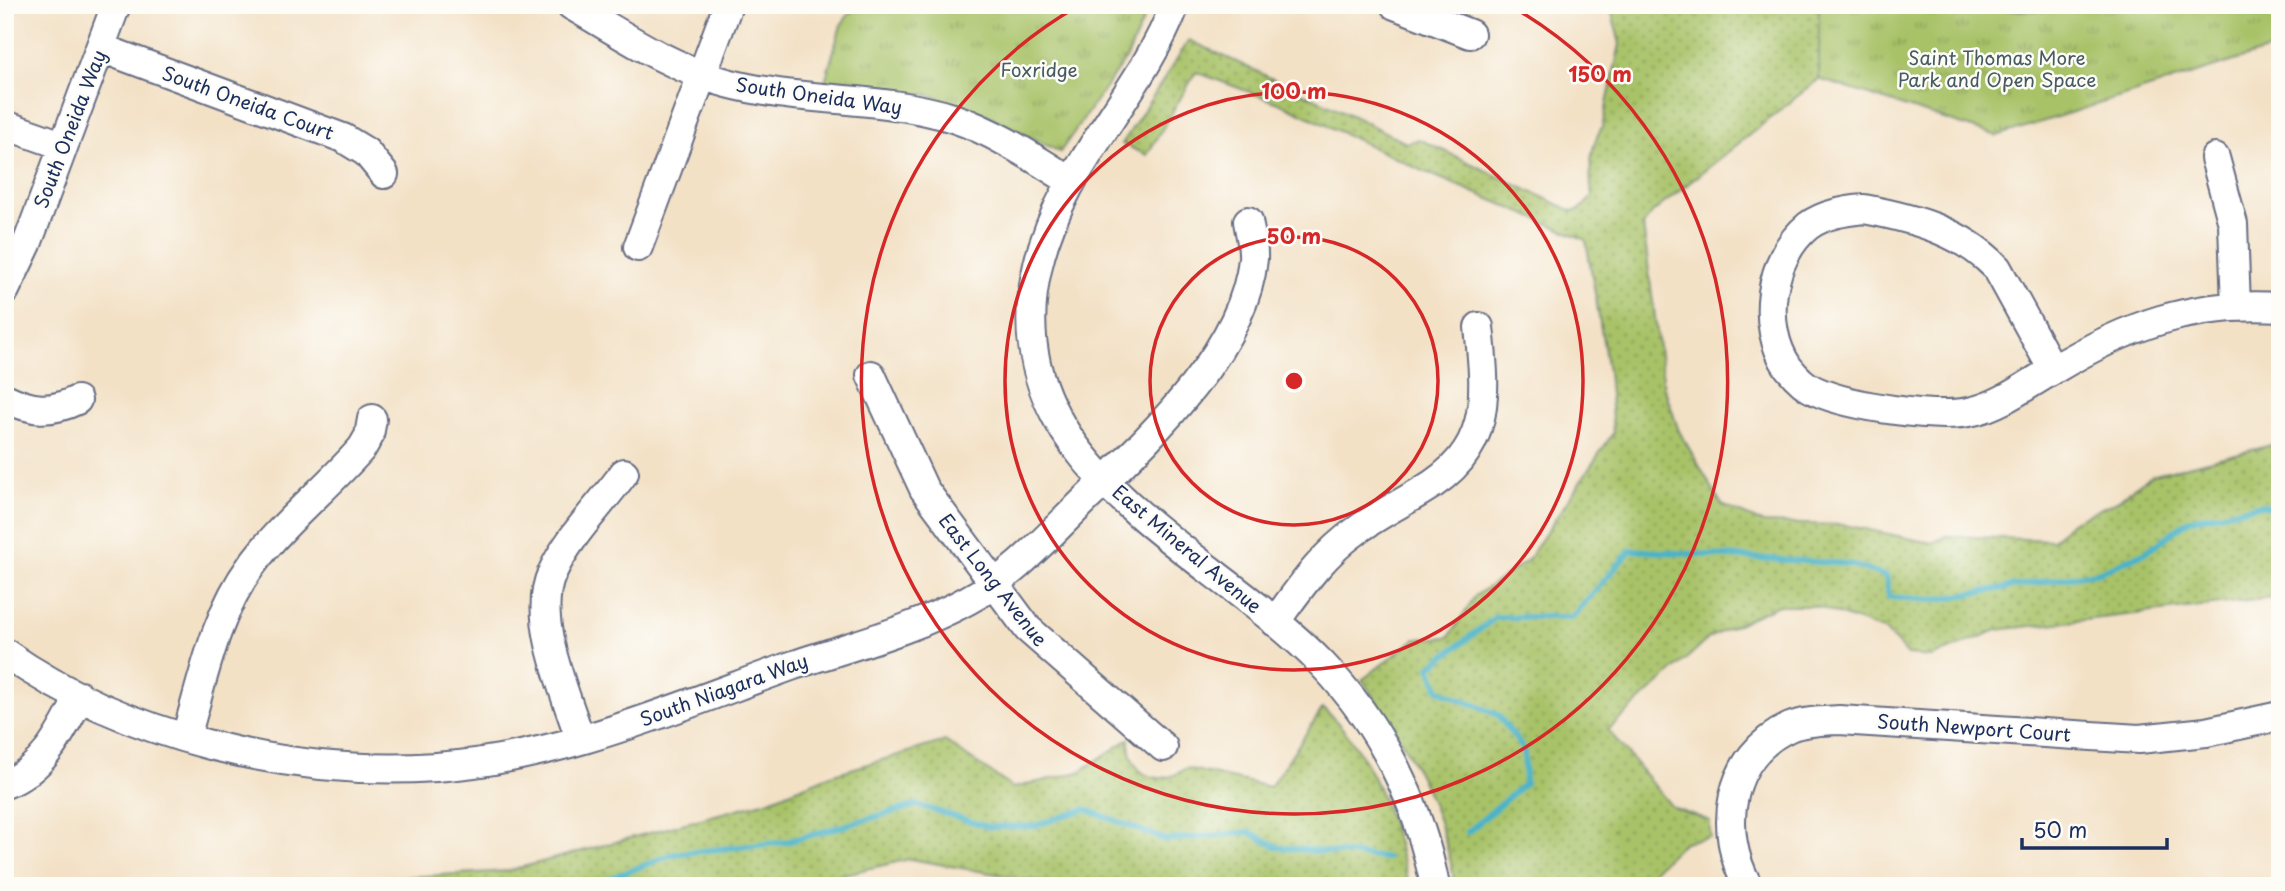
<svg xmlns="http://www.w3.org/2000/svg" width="2285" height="891" font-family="'Playpen Sans',sans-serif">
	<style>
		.grass { fill: url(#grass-dots); stroke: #627863; stroke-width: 2 }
		.park { fill: url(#park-tufts); stroke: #627863; stroke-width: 2 }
		.garden { fill: #a8c268; stroke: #627863; stroke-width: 2 }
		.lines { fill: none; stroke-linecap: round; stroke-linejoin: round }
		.stream { stroke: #49b3c7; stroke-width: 6 }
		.minor-casing { stroke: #676d82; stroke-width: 32 }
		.minor { stroke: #fff; stroke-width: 28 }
		.ring { fill: none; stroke: #d62828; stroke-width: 3.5 }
		.labels { text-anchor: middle; stroke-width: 5; stroke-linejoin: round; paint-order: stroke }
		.park-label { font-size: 19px; fill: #455b61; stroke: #fdfcf7 }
		.street-label { font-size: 19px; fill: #1b2f5e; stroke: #fdfcf7 }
		.centre { fill: #d62828; stroke: #fdfcf7; stroke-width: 3.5 }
		.ring-label { font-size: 21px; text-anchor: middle; font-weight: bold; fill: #d62828; stroke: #fdfcf7; stroke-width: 5; stroke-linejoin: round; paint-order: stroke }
	</style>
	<defs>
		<pattern id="grass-dots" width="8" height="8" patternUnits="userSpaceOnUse" patternTransform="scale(1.75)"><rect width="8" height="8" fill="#a8c268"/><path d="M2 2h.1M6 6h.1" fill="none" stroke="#889e59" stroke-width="1.8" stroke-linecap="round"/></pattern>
		<pattern id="park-tufts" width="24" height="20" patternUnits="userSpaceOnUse" patternTransform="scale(1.75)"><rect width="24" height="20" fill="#a8c268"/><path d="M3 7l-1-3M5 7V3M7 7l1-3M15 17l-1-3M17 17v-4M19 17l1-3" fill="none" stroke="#889e59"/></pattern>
	</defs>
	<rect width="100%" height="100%" fill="#fdfcf7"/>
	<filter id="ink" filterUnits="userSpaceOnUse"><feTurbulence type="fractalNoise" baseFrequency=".0143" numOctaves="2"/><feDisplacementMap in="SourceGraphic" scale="14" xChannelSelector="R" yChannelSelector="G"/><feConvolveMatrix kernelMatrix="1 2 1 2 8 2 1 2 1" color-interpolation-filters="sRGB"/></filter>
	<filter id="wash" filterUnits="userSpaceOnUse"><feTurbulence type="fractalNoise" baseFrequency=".00686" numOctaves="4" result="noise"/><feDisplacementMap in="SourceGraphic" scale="28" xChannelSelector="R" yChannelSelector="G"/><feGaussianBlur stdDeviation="1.57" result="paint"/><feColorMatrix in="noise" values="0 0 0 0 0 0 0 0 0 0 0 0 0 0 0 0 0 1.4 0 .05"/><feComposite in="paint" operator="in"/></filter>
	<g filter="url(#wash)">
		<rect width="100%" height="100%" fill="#f3e1c6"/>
		<path class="grass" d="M 1610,5 L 1819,5 L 1819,79 L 1653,212 L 1643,225 L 1664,387 L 1679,431 L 1722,505 L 1763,523 L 1845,525 L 1932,543 L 1947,536 L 2053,540 L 2071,522 L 2117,501 L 2151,475 L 2280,443 L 2280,597 L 1997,630 L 1932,657 L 1908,655 L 1886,631 L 1816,606 L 1776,606 L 1710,637 L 1608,730 L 1672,807 L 1710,821 L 1710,837 L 1684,842 L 1637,886 L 1455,886 C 1444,809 1405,742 1362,680 L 1415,639 L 1449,637 L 1475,596 L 1527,561 L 1613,433 L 1608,371 L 1586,240 L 1414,167 L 1284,105 L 1196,72 L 1147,155 L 1122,144 L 1189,40 L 1353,116 L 1406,143 L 1419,139 L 1572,211 L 1581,209 L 1592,197 C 1589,173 1589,148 1602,127 L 1620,44 Z
			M 1323,708 C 1373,753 1394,823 1409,886 L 1065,886 L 910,859 L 793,886 L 253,886 L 508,871 L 767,801 L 831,775 L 945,741 L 1013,788 L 1079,772 L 1129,739 C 1128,774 1157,790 1186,768 L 1270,787 Z"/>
		<path class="park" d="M 856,5 L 1150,5 L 1128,55 L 1060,152 L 987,115 L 929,95 L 825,82 L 841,25 Z
			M 1819,5 L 2280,5 L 2280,49 L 2272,49 L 1997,136 L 1819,79 Z"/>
		<path class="garden" d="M 2005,5 L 2077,5 L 2070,11 L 2005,10 Z"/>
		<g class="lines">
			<path class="stream" d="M 1468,832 L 1525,783 L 1524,750 L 1498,715 L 1439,690 L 1430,667 L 1496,617 L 1572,617 L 1631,550 L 1849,564 L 1886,576 L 1889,597 L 1933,600 L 2100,572 L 2146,552 L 2189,520 L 2261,505 L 2280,510
				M 591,886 L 673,854 L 786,842 L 917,805 L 989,827 L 1034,826 L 1085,809 L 1166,840 L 1249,832 L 1277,847 L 1387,858"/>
		</g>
	</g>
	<g filter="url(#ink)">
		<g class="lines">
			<defs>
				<path id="minor" d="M 571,5 C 620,33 672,69 727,83 C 801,103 880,95 953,118 C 995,132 1032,157 1069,180
					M 1175,5 C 1139,98 1061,166 1038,265 C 990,466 1209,547 1322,664 C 1381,725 1419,803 1435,886
					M 1395,5 L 1470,34
					M 101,48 L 343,138 L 366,152 L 384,174
					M 5,125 L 62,145
					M 2215,158 L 2233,224 L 2236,307
					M 1864,209 C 1912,218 1962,231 1997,268 L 2053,370 C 2028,384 2001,405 1973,411 C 1939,420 1849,406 1816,391 C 1806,387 1795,376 1788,367 C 1760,326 1769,258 1808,226 C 1824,214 1845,211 1864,209 Z
					M 638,247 L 728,5
					M 5,290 L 27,244 L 116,5
					M 2053,370 C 2126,326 2193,301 2280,307
					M 871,375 L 924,489 L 1028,629 L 1163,747
					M 5,398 C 32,411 50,413 77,400
					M 1275,622 C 1300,588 1322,555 1356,531 C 1376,516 1398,505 1420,492 C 1491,451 1487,401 1479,327
					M 5,653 C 125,737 291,777 436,767 C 559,759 677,707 791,666 C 850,646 914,630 968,600 C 1013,576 1047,537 1083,502 C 1146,441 1244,352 1253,259 C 1254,246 1250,234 1248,221
					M 186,737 C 203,679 215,615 251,566 C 282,523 327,488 362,448 L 369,436 L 372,419
					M 580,739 C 566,693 531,619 552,573 C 568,537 601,505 624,473
					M 5,784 C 45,769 62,731 80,696
					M 1748,886 C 1717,831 1727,755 1790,727 C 1805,721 1822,721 1839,720 L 2139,739 L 2206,732 L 2280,716"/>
			</defs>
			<use href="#minor" class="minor-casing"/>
			<use href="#minor" class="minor"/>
		</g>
	</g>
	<g class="ring">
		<circle cx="1294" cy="381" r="144"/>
		<circle cx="1294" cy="381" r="289"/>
		<path d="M1511 6A433 433 0 1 1 1078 6"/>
	</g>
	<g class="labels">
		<g class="park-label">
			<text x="1997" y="65">Saint Thomas More<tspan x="1997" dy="22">Park and Open Space</tspan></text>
			<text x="1039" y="77">Foxridge</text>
		</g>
		<g class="street-label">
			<text transform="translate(819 96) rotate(8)" y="7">South Oneida Way</text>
			<text transform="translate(248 103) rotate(20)" y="7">South Oneida Court</text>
			<text transform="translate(70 129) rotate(-69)" y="7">South Oneida Way</text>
			<text transform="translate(1187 549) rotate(40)" y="7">East Mineral Avenue</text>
			<text transform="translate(993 580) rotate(52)" y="7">East Long Avenue</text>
			<text transform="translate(724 690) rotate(-20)" y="7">South Niagara Way</text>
			<text transform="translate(1974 728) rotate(4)" y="7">South Newport Court</text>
		</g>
	</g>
	<circle cx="1294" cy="381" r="10" class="centre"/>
	<g class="ring-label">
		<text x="1600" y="82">150 m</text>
		<text x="1294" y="99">100 m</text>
		<text x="1294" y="244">50 m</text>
	</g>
	<rect width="2285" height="891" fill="none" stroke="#fdfcf7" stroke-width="28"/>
	<path d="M2022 838v10h145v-10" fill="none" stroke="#1b2f5e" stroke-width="3.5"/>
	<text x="2033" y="838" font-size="21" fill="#1b2f5e" stroke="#fdfcf7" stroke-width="5" paint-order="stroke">50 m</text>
</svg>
